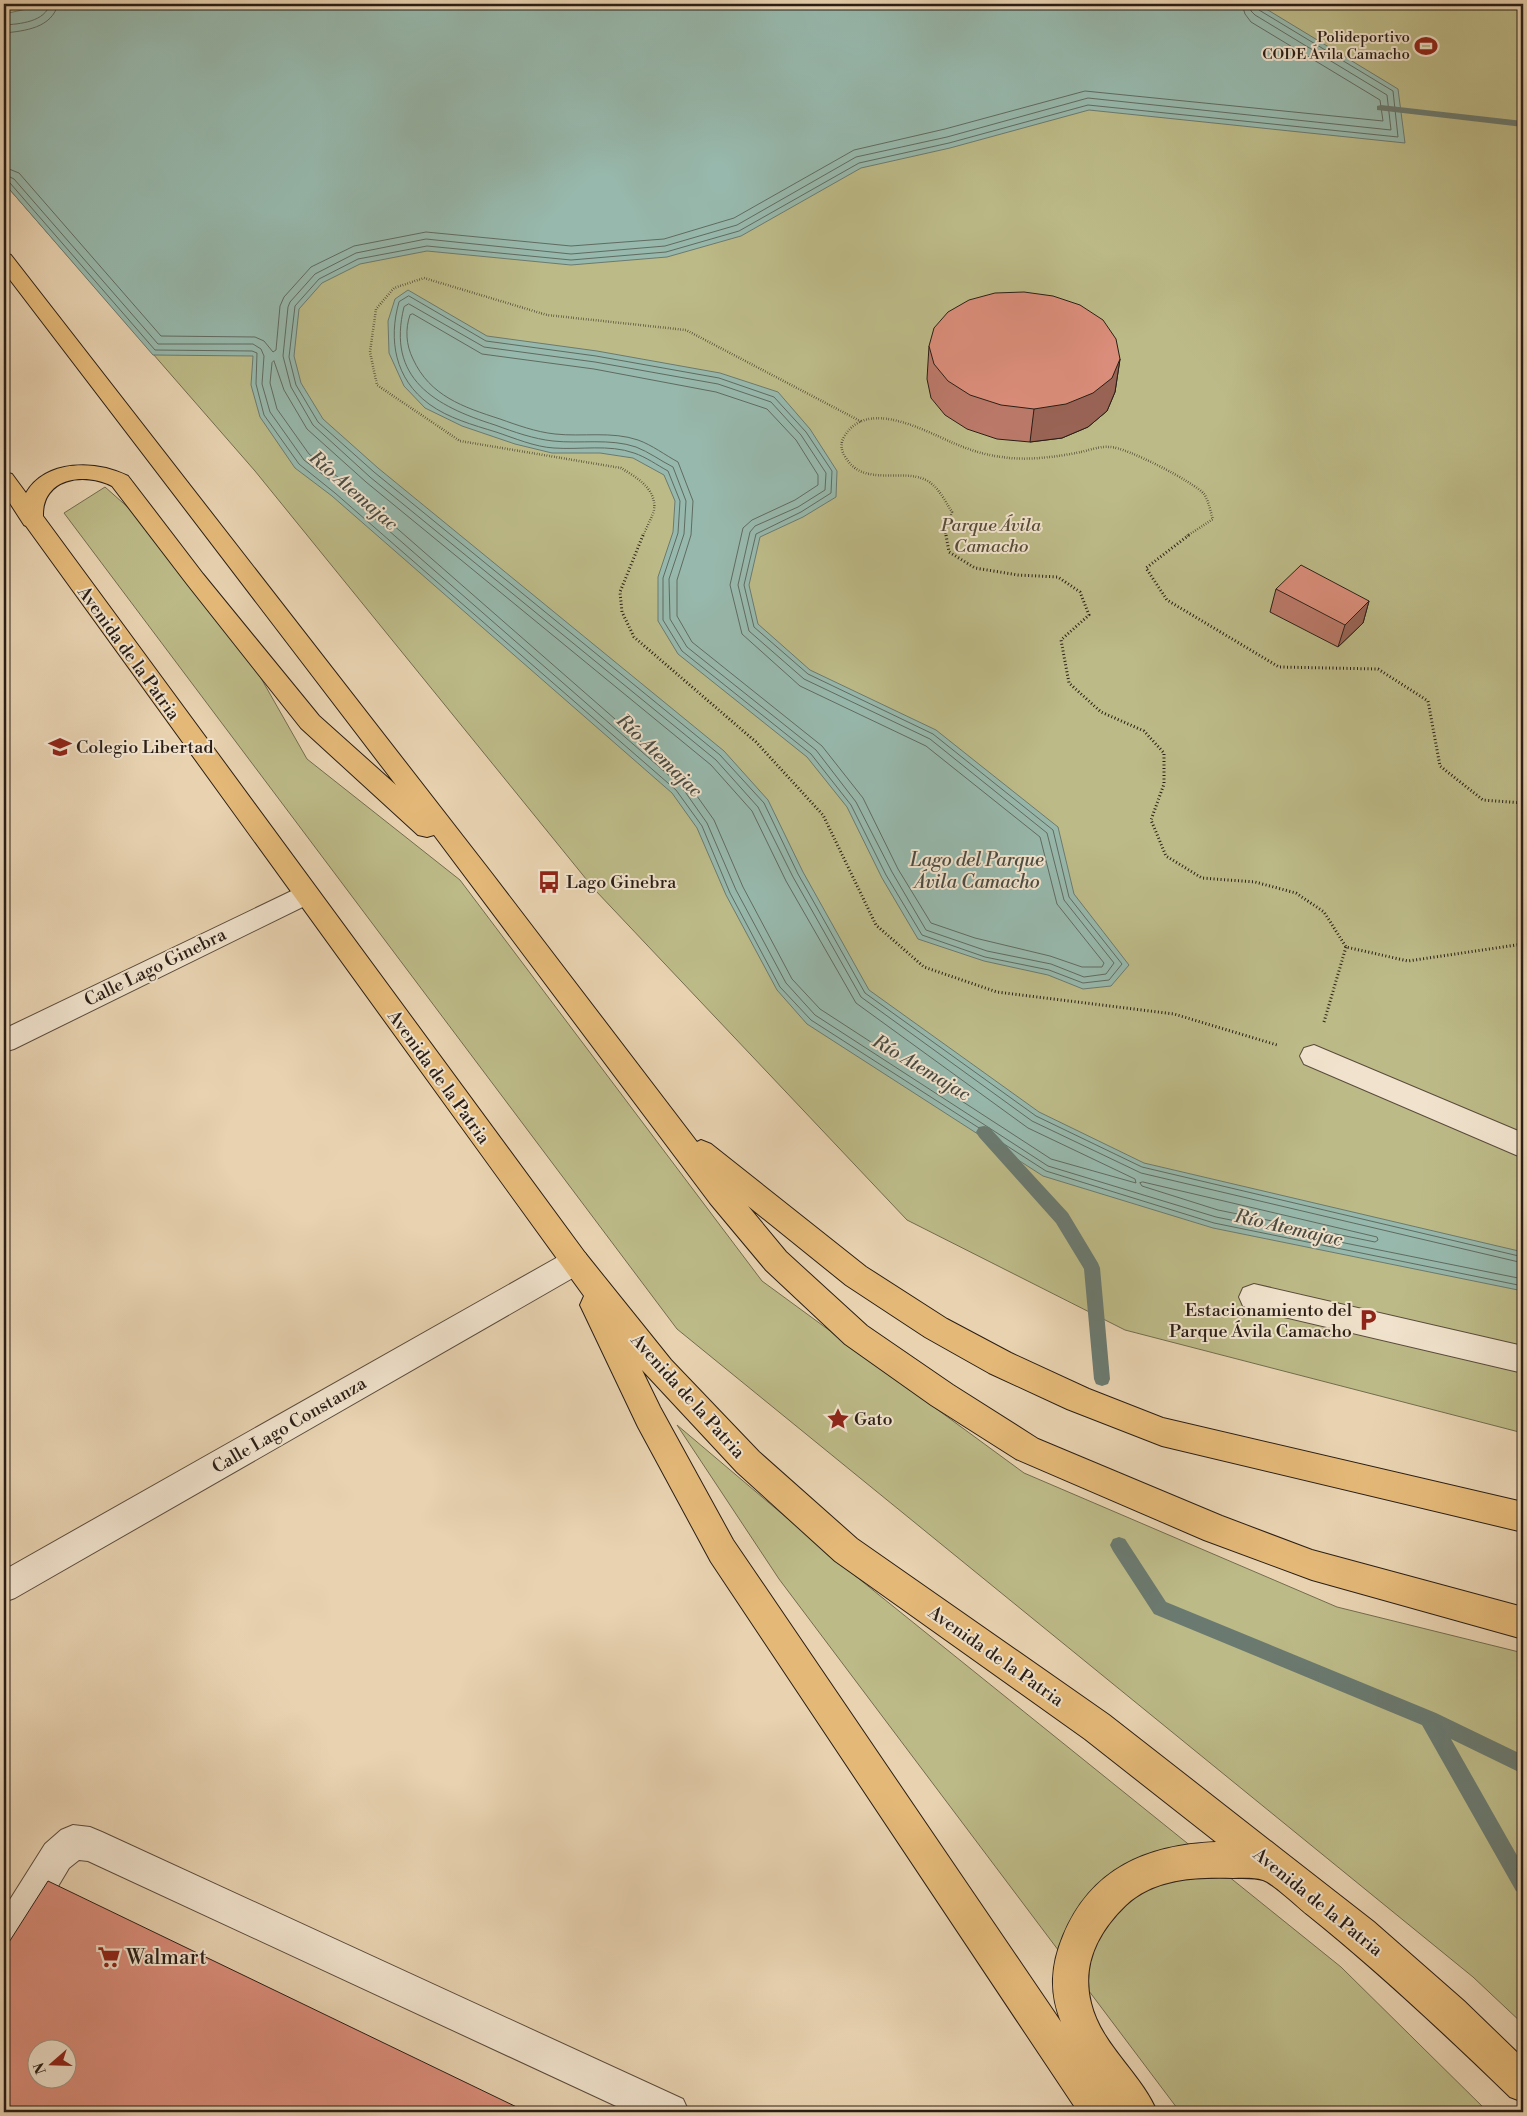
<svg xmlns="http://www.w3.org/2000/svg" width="1527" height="2116" font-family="'Libre Bodoni',serif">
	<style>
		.green { fill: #bcba87; stroke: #736c4e }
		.water { fill: #97b8ac; stroke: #6b7a70 }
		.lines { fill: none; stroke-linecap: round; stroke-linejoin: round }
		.shore { stroke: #606b61; stroke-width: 1 }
		.stream { fill: #6b7a70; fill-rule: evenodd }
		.minor-casing { stroke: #5a4b3c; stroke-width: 2 }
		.major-casing { stroke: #2a1e16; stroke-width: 2 }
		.path-far1 { stroke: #2a1e16; stroke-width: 2.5; stroke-dasharray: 0.5 2; stroke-linecap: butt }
		.path { stroke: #2a1e16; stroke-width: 3; stroke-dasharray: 1 2.5; stroke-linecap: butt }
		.minor { fill: #f0e2cc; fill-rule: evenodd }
		.major { fill: #e4b978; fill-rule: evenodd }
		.wall { fill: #bb7969; stroke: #2a1e16 }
		.shaded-wall { fill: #996355; stroke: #2a1e16 }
		.building { fill: #da8d7a; stroke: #2a1e16; fill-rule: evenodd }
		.labels { text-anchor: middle; stroke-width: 4; stroke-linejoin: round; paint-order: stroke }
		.far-poi-label { font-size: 15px; fill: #2a1e16; stroke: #f0e2cc; text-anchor: end }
		.park-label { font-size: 18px; font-style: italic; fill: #564d38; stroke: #f0e2cc }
		.street-label { font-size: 18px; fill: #2a1e16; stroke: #f0e2cc }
		.poi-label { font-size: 18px; fill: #2a1e16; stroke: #f0e2cc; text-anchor: start }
		.water-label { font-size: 19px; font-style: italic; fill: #4b4c43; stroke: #f0e2cc }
		.near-poi-label { font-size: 21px; fill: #2a1e16; stroke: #f0e2cc; text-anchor: start }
	</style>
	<rect width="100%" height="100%" fill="#e8d2b0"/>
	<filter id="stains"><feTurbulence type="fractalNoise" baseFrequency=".004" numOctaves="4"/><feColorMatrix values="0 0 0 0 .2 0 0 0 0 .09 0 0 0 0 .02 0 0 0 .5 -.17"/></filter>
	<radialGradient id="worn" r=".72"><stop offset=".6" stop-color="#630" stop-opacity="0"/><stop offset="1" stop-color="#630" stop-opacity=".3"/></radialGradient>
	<path class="green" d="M 14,4 L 1523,4 L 1523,1433 L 1125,1330 L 907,1220 L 595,890 L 255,471 L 4,183 L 4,13 Z
		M 105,487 L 200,571 L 307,759 L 460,880 L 762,1281 L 1024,1473 L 1337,1607 L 1523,1653 L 1523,2024 L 1473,1977 L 677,1329 L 64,513 Z
		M 677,1425 L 853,1574 L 1341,1967 L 1488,2112 L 1180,2112 L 779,1579 Z"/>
	<path class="water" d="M 49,4 L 1258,4 L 1398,89 L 1405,143 L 1089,110 L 950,148 L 861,168 L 741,236 L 667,257 L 571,265 L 427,251 L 360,264 L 322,283 L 299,309 L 294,356 L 301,383 L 323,419 L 378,468 L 724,751 L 768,800 L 803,872 L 869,990 L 1039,1112 L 1144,1163 L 1523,1252 L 1523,1291 L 1213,1228 L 1043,1176 L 807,1024 L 777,990 L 726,895 L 697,828 L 672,793 L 332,496 L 295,468 L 260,417 L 251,385 L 253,356 L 153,355 L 4,183 L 4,14 Z
		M 408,290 L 487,336 L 597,351 L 720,373 L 778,392 L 810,429 L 837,471 L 836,497 L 803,517 L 760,537 L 749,585 L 758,624 L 810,670 L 936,730 L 1058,827 L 1074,894 L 1129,965 L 1111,986 L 1083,989 L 1048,975 L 984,961 L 918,939 L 882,878 L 847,807 L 807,757 L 678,654 L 658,621 L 658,577 L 673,532 L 675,501 L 664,475 L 633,458 L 600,453 L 552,453 L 515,444 L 462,426 L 425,408 L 404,386 L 389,353 L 388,321 L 395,299 Z"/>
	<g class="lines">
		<path class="shore" d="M 1250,4 L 1251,11 L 1255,15 L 1387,95 L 1391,130 L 1088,98 L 947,137 L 856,157 L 737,225 L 665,246 L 571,254 L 426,239 L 356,253 L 315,274 L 290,302 L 288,307 L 283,356 L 291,387 L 313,425 L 370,477 L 716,760 L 758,807 L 793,877 L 861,997 L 1032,1121 L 1141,1173 L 1523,1263
			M 1256,4 L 1259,10 L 1393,91 L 1398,137 L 1088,105 L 949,143 L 859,163 L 739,231 L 666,252 L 571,260 L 427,246 L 358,259 L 319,279 L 295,306 L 289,357 L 296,385 L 318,422 L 374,472 L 720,755 L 764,803 L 798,874 L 865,993 L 1036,1116 L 1142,1167 L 1523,1257
			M 4,25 C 20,24 45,22 50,4
			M 4,33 C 25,31 52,28 58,4
			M 4,167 L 19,173 L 161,336 L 255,337 L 264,341 L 273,352 L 276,350 L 280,306 L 284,297 L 311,267 L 354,246 L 426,232 L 571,246 L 664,239 L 734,218 L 854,150 L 945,129 L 1085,91 L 1383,121 L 1380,100 L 1251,22 L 1245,14 L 1242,4
			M 4,174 L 14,179 L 158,344 L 253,344 L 261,349 L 264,356 L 262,384 L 270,412 L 304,460 L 340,488 L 681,786 L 707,823 L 736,890 L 786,983 L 815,1015 L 1048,1166 L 1216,1217 L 1523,1279
			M 4,181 L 10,183 L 155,350 L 252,351 L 257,353 L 256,384 L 264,415 L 299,464 L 335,493 L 676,790 L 702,826 L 730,893 L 780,987 L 811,1020 L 1046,1171 L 1214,1223 L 1523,1286
			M 409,296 L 486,341 L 596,356 L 719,378 L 774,397 L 806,432 L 832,471 L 831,493 L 801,512 L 756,534 L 744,585 L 754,627 L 808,674 L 933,734 L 1053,830 L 1069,897 L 1122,964 L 1109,980 L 1083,983 L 1049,970 L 985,957 L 922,935 L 886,875 L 851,805 L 811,754 L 682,651 L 663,620 L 663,578 L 678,533 L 680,501 L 668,471 C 657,465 646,457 634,453 C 609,444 580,450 554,448 C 535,447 514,438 496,432 C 473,425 448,418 429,404 C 395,379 388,340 399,302 Z
			M 409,304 L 484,347 L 595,362 L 718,384 L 771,402 L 801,435 L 826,473 L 825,490 L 798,507 L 755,526 L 750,532 L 738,585 L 749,631 L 804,679 L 930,739 L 1047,833 L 1064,900 L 1114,963 L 1106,974 L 1084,977 L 1051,964 L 987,951 L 926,930 L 892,872 L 856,802 L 816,750 L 687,647 L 670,619 L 669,579 L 684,534 L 686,501 L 673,467 C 661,461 649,452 636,447 C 610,438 580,444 553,441 C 534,439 514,432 495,425 C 435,406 386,379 404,307 Z
			M 413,314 L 482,354 L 594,369 L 716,392 L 767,409 L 796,440 L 818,475 L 818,485 L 795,500 L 752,520 L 743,528 L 730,585 L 742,634 L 800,686 L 926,746 L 1040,837 L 1057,904 L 1104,963 L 1102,967 L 1082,967 L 1050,956 L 975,938 L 931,923 L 898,869 L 863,798 L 822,746 L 692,642 L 677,616 L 677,580 L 691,535 L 693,501 L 678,462 C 665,455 652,445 638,440 C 612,431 582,437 555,434 C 536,432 517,425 500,419 C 463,407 430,396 413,359 C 406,345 405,329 410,315 Z
			M 274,361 L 284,390 L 307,429 L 366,482 L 711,765 L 752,811 L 786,881 L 856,1003 L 1028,1128 L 1135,1179 L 1136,1183 L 1051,1159 L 820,1009 L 792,979 L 743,887 L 714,820 L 687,782 L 344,482 L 309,454 L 277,409 L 270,383 L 272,363 Z
			M 1143,1182 L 1377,1237 L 1378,1240 L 1375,1242 L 1218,1210 L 1142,1186 L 1140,1183 Z"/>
		<path class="stream" d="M 1381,105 L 1523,121 L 1523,127 L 1377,110 L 1377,106 Z
			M 984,1126 L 989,1127 L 1068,1213 L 1098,1263 L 1100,1268 L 1110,1379 L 1108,1384 L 1102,1386 L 1096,1384 L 1094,1379 L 1084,1269 L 1056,1223 L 979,1137 L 976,1132 L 979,1127 Z
			M 1119,1537 L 1125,1539 L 1166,1602 L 1436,1713 L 1523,1755 L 1523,1774 L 1451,1739 L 1523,1866 L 1523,1894 L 1516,1891 L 1422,1725 L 1154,1614 L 1113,1551 L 1110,1545 L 1113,1539 Z"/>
		<defs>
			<path id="minor" d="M 306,884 L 315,887 L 319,894 L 315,901 L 14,1049 L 4,1052 L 4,1029 Z
				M 1314,1045 L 1523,1133 L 1523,1158 L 1304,1064 L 1300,1056 L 1304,1048 Z
				M 575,1249 L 585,1253 L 590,1262 L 585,1271 L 15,1598 L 4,1602 L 4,1570 L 565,1253 Z
				M 1254,1284 L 1523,1346 L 1523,1373 L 1254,1310 L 1243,1306 L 1239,1297 L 1243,1288 Z
				M 73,1825 L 90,1827 L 102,1832 L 683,2099 L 689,2112 L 629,2112 L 88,1861 L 79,1860 L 69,1868 L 17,1955 L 4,1960 L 4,1909 L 45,1844 L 61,1830 Z"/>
			<path id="major" d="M 4,253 L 11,255 L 490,871 L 697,1142 L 701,1140 L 711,1144 L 866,1267 L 947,1319 L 1011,1353 L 1089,1389 L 1163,1418 L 1523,1502 L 1523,1532 L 1162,1446 L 1067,1409 L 989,1373 L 925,1337 L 846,1285 L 748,1206 L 786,1252 L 867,1326 L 953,1385 L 1038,1439 L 1222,1516 L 1312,1550 L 1523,1607 L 1523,1639 L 1312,1580 L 1204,1540 L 1016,1459 L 931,1405 L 845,1344 L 766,1270 L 710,1203 L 434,835 L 427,837 L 418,835 L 301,728 L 187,584 L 112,486 C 84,472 42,478 43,516 L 585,1253 L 671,1360 L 759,1452 L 857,1539 L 1109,1715 L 1283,1851 L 1374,1922 L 1464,2001 L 1523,2058 L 1523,2102 L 1510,2097 C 1445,2034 1379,1972 1308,1915 C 1299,1908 1273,1883 1263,1880 C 1254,1877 1242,1878 1233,1878 C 1196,1877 1155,1878 1126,1905 C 1099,1931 1081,1964 1091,2003 C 1101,2045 1141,2073 1157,2112 L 1078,2112 L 711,1562 L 638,1427 L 580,1305 L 584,1296 L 26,526 L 24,525 L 4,494 L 4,472 L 12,474 L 26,493 C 46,459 96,460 128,476 L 203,574 L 319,716 L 396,785 L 4,272 ZM 642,1370 L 737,1472 L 835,1561 L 1085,1739 L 1216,1842 C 1147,1845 1091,1868 1063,1936 C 1051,1965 1049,1992 1061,2022 L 733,1540 L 660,1407 Z"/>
		</defs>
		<use href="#minor" class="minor-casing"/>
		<use href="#major" class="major-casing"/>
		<path class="path-far1" d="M 643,536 C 646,528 652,518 654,510 C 657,489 636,477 621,468 L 460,441 L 377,385 L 370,352 L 376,309 L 394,288 L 424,278 L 547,315 L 686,330 L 862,422
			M 946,536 L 945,530 L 952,512 C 945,501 938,486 926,480 C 901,468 863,487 846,458 C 841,451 840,444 844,437 C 866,398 923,430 951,442 C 967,449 984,455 1002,457 C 1027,461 1056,457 1081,452 C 1090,450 1100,446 1110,447 C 1126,447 1194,482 1204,494 C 1209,501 1210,511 1213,519 L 1187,536"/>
		<path class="path" d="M 643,535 L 620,592 L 622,612 L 634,637 L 756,742 L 823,815 L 876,925 L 924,967 L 997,992 L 1174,1014 L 1277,1045
			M 946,535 L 949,552 L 975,568 L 1018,575 L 1058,577 L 1080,592 L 1089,615 L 1061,640 L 1069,683 L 1101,712 L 1144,731 L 1164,753 L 1164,784 L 1151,820 L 1166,856 L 1202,878 L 1255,882 L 1296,893 L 1324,912 L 1346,947 L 1408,961 L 1523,944
			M 1189,535 L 1146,568 L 1167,600 L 1279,667 L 1378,669 L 1428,701 L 1440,766 L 1483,800 L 1523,803
			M 1324,1022 L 1346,947"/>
		<use href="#minor" class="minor"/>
		<use href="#major" class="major"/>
	</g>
	<path class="wall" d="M 929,346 L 1120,359 L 1115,392 L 1107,411 L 1088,427 L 1062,438 L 1030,442 L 997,439 L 967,429 L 945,415 L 931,398 L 927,379 Z
		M 1276,589 L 1369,601 L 1363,623 L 1338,647 L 1270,612 Z"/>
	<path class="shaded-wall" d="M 1120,359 L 1115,392 L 1107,411 L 1088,427 L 1062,438 L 1030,442 L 1034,409 Z
		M 1369,601 L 1363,623 L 1338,647 L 1345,625 Z"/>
	<path class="building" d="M 1024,292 L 1053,296 L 1080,305 L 1103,320 L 1116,339 L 1120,359 L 1112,378 L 1093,393 L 1066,404 L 1034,409 L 1001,405 L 970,395 L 948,381 L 934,364 L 929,346 L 934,328 L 948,312 L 969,300 L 995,293 Z
		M 1301,565 L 1369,601 L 1345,625 L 1276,589 Z
		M 48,1881 L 527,2112 L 4,2112 L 4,1950 ZM 38,2048 L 68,2048 L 68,2078 L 38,2078 Z"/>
	<defs>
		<symbol id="stadium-bare" viewBox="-9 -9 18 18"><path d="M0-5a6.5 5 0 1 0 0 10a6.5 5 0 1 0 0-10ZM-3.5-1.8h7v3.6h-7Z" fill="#8f2418" stroke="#f0e2cc" stroke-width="2.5" paint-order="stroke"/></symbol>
		<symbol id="school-bare" viewBox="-9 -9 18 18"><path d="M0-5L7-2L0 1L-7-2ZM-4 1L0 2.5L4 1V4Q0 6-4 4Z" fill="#8f2418" stroke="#f0e2cc" stroke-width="2.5" paint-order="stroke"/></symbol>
		<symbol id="bus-bare" viewBox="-9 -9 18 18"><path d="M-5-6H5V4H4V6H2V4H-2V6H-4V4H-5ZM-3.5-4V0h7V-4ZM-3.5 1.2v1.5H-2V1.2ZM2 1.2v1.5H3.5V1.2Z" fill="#8f2418" stroke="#f0e2cc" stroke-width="2.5" paint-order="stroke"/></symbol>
		<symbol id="parking-bare" viewBox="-9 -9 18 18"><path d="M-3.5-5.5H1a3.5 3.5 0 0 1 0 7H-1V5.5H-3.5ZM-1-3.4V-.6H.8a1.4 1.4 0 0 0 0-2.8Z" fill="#8f2418" stroke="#f0e2cc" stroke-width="2.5" paint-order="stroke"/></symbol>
		<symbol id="sight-bare" viewBox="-9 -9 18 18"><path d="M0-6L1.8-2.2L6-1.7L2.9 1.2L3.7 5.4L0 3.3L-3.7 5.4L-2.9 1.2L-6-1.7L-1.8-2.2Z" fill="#8f2418" stroke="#f0e2cc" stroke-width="2.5" paint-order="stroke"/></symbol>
		<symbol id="supermarket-bare" viewBox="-9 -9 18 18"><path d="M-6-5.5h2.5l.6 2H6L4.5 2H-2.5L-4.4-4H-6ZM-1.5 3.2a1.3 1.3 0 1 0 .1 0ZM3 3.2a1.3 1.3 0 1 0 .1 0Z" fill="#8f2418" stroke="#f0e2cc" stroke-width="2.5" paint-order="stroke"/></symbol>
	</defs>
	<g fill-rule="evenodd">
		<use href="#stadium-bare" x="1410" y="30" width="32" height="32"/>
		<use href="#school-bare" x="44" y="731" width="32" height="32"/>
		<use href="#bus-bare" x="533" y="866" width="32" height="32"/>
		<use href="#parking-bare" x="1352" y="1304" width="32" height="32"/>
		<use href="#sight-bare" x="822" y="1403" width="32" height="32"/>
		<use href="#supermarket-bare" x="93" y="1941" width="32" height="32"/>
	</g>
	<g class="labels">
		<g class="far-poi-label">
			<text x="1410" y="42">Polideportivo<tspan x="1410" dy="17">CODE Ávila Camacho</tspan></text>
		</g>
		<g class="park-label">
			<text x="991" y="531">Parque Ávila<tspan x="991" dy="21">Camacho</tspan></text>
		</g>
		<g class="street-label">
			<text transform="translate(129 653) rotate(54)" y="6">Avenida de la Patria</text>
			<text transform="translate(155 967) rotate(-26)" y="6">Calle Lago Ginebra</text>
			<text transform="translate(439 1077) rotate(54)" y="6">Avenida de la Patria</text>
			<text transform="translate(688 1396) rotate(48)" y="6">Avenida de la Patria</text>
			<text transform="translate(289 1425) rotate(-30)" y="6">Calle Lago Constanza</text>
			<text transform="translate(996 1656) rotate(35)" y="6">Avenida de la Patria</text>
			<text transform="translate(1318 1902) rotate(39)" y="6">Avenida de la Patria</text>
		</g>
		<g class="poi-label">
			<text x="76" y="753">Colegio Libertad</text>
			<text x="566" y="888">Lago Ginebra</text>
			<text x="1352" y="1316" text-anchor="end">Estacionamiento del<tspan x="1352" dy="21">Parque Ávila Camacho</tspan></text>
			<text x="854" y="1425">Gato</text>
		</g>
		<g class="water-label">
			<text transform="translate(354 490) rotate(41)" y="7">Río Atemajac</text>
			<text transform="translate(660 755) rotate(44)" y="7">Río Atemajac</text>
			<text x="977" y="866">Lago del Parque<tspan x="977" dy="22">Ávila Camacho</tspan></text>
			<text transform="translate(922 1067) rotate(31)" y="7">Río Atemajac</text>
			<text transform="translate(1289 1227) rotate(13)" y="7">Río Atemajac</text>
		</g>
		<g class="near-poi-label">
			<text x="126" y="1964">Walmart</text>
		</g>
	</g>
	<rect width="1527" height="2116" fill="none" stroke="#e8d2b0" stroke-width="20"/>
	<rect x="5" y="5" width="1517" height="2106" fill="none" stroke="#2a1e16" stroke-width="2.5"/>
	<rect x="10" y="10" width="1507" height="2096" fill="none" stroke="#2a1e16"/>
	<g transform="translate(52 2064) rotate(250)"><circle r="24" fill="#f0e2cc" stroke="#a19483"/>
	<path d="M0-4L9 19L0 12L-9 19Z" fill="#8f2418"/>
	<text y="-8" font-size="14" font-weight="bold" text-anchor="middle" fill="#2a1e16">N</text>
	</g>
	<rect width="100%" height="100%" filter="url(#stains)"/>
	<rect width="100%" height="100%" fill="url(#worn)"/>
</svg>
